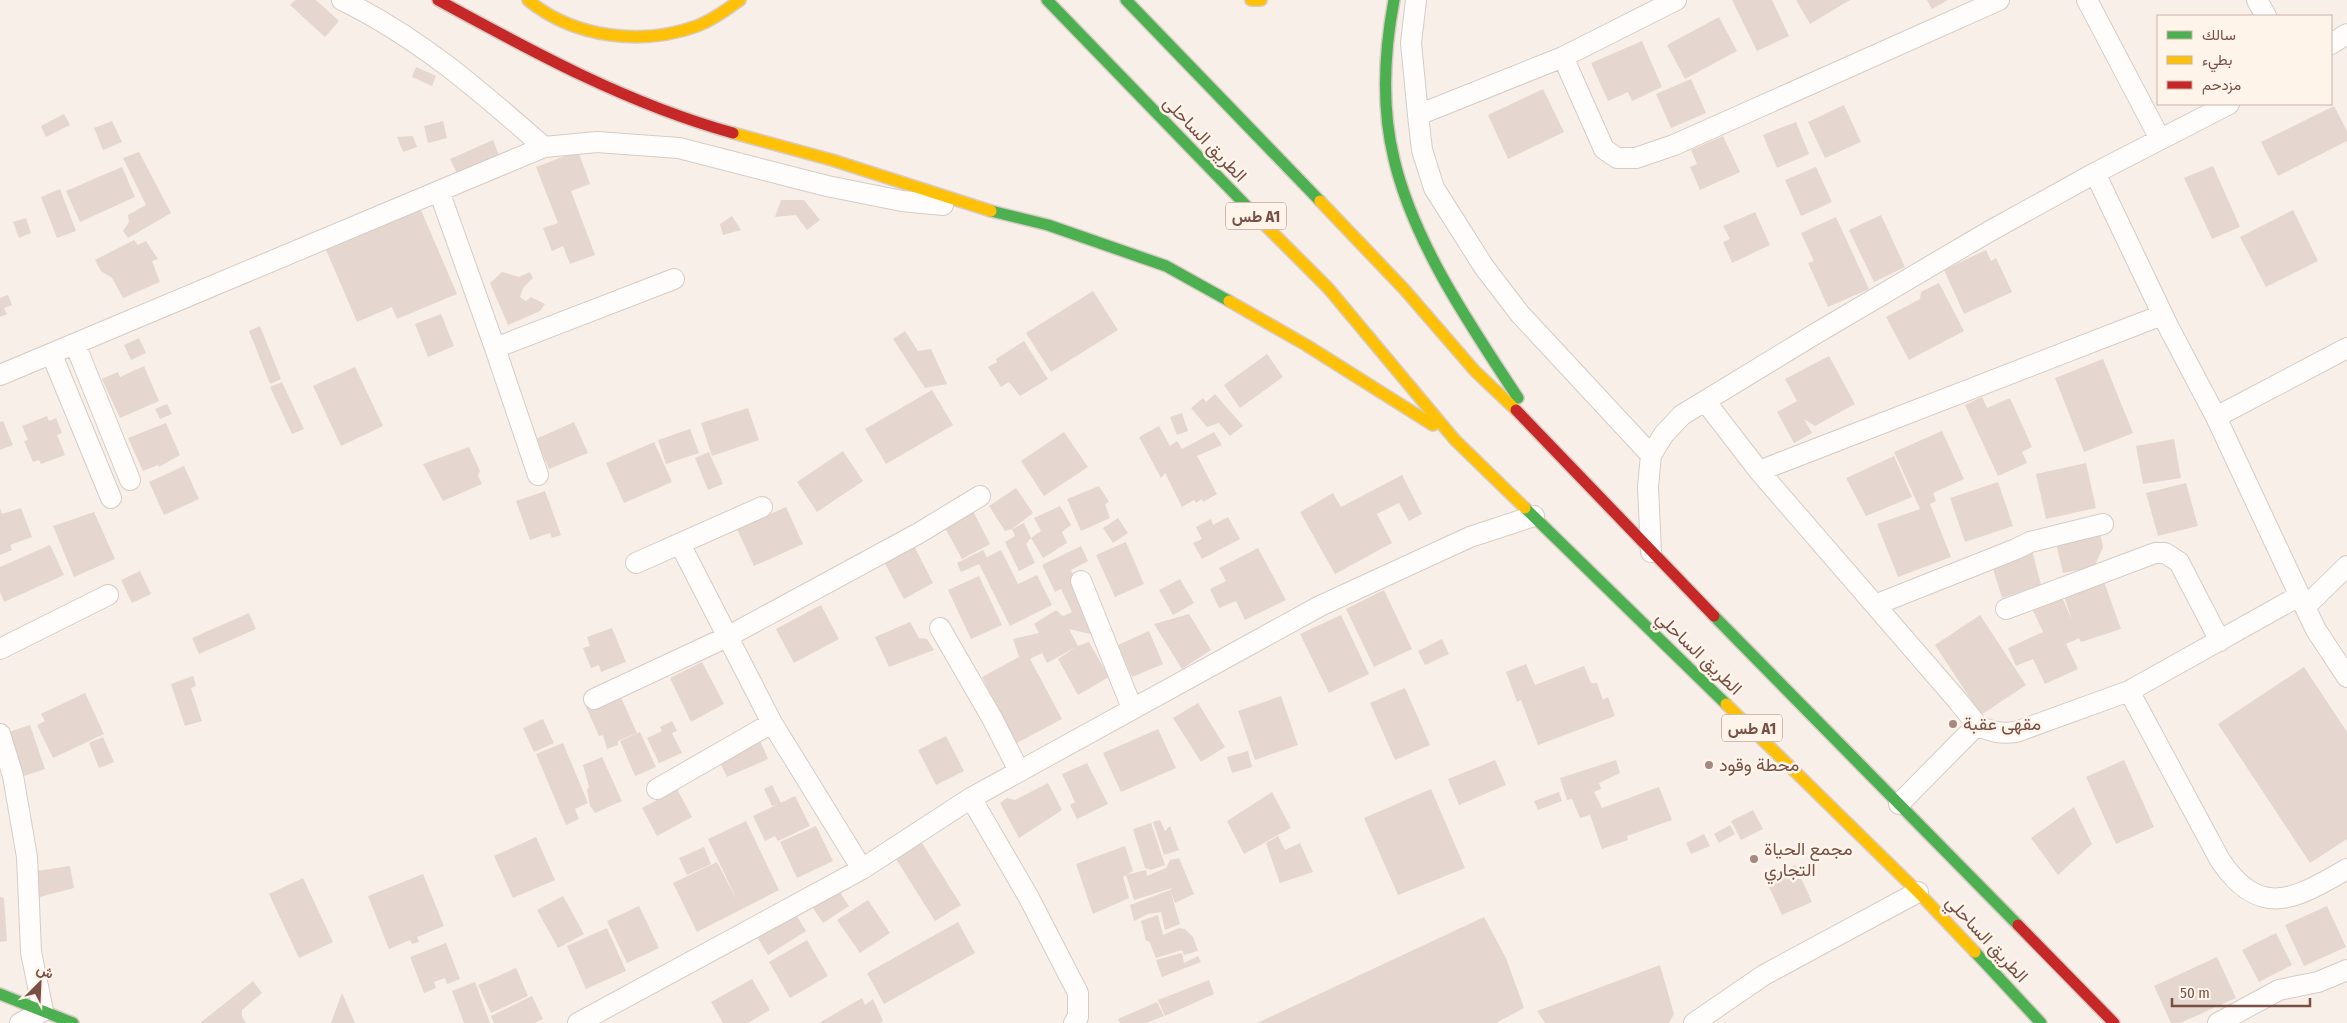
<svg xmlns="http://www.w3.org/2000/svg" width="2347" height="1023" font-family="'Fira Sans Condensed',Vazirmatn,sans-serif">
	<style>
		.building { fill: #e5d6cf }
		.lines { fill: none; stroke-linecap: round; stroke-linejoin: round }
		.street-casing { stroke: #d6cbc5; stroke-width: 22 }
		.fast-casing { stroke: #d7cbc4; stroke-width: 14 }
		.slow-casing { stroke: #d7cbc4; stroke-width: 14 }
		.jam-casing { stroke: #d7cbc4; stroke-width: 14 }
		.street { stroke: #fefdfc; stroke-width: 20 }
		.fast { stroke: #4caf50; stroke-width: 11 }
		.slow { stroke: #ffc107; stroke-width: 11 }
		.jam { stroke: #c62828; stroke-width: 11 }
		.poi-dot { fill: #a5887f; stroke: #fff4ea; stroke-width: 2 }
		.labels { text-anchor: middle; stroke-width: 5; stroke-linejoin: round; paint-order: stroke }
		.shield { fill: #fff4ea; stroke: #a08177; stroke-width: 1 }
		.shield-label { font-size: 16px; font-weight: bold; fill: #785046 }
		.street-label { font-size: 18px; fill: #785046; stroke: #fff4ea }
		.poi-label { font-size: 18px; fill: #785046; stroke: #fff4ea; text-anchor: start }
	</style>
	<rect width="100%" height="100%" fill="#f8f0e8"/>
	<path class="building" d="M 295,0 L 316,0 L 339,21 L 325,37 L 290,5 Z
		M 1732,0 L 1772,0 L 1789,36 L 1757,51 Z
		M 1796,0 L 1850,0 L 1810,24 Z
		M 1927,0 L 1948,0 L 1932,9 Z
		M 1719,17 L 1737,51 L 1685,79 L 1667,45 Z
		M 1642,41 L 1662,87 L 1632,101 L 1628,92 L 1608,101 L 1591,63 Z
		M 416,67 L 436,76 L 432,86 L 412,77 Z
		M 1691,79 L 1706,113 L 1671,128 L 1656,94 Z
		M 1543,89 L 1564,132 L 1508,159 L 1488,115 Z
		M 1844,105 L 1861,142 L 1825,158 L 1808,122 Z
		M 2334,106 L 2347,131 L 2347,141 L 2278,176 L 2261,142 Z
		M 64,114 L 70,125 L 46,137 L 41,126 Z
		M 112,121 L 122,142 L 103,150 L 94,128 Z
		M 443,121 L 447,138 L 428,143 L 424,126 Z
		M 1796,122 L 1809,154 L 1777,168 L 1763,135 Z
		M 413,136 L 417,147 L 403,152 L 397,137 Z
		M 1723,136 L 1740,172 L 1700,190 L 1690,167 L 1697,164 L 1691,150 Z
		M 493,140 L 499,155 L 457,174 L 450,159 Z
		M 578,151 L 590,184 L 571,191 L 595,255 L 570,264 L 563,246 L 552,251 L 543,228 L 558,223 L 536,167 Z
		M 139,152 L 171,213 L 128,238 L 123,231 L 129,222 L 128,215 L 146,205 L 123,158 Z
		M 2213,166 L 2240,227 L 2212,239 L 2184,178 Z
		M 122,167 L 135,197 L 80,222 L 66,191 Z
		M 1816,167 L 1832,202 L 1801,216 L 1785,180 Z
		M 60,189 L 76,231 L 57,238 L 41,197 Z
		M 781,200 L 804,200 L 820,220 L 807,230 L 796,215 L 775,217 Z
		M 421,210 L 457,294 L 397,319 L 392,307 L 357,322 L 326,250 Z
		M 2293,210 L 2318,261 L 2266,287 L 2240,237 Z
		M 1755,212 L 1770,245 L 1732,263 L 1723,242 L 1730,239 L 1723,226 Z
		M 1881,215 L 1905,267 L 1874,282 L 1849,230 Z
		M 732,216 L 741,230 L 723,235 L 720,224 Z
		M 1836,217 L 1869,289 L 1828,307 L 1808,263 L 1814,261 L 1801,233 Z
		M 26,218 L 31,233 L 19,238 L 13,222 Z
		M 134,240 L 138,245 L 146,241 L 158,259 L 152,261 L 160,282 L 123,298 L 112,278 L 101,271 L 95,260 Z
		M 1986,250 L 1991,261 L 1996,258 L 2012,292 L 1964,314 L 1944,270 Z
		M 502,272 L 519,277 L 530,272 L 533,278 L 523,288 L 520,297 L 526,301 L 531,297 L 545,304 L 540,311 L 508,325 L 490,283 Z
		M 1939,283 L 1964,331 L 1909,360 L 1886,317 L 1920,299 L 1921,292 Z
		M 1093,291 L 1118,330 L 1051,372 L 1026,333 Z
		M 8,295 L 12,305 L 4,308 L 7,314 L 0,317 L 0,298 Z
		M 441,314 L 454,346 L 428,357 L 415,324 Z
		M 260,326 L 281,379 L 270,384 L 249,331 Z
		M 905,331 L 918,351 L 931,349 L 947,384 L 925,388 L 893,339 Z
		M 139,338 L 146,353 L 131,360 L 124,345 Z
		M 1024,341 L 1048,379 L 1020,396 L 1009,382 L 1001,387 L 988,367 L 997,362 L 996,359 Z
		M 1267,354 L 1283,377 L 1240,408 L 1224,385 Z
		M 1829,356 L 1855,404 L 1815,426 L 1804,419 L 1812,433 L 1794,443 L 1777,412 L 1797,401 L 1785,379 Z
		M 2103,359 L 2133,433 L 2084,452 L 2055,378 Z
		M 144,366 L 159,401 L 120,418 L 102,379 L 118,372 L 120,377 Z
		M 355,367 L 383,426 L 341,446 L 313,386 Z
		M 282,382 L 304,429 L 292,434 L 270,387 Z
		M 932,390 L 953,425 L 886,464 L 865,429 Z
		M 1215,394 L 1243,426 L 1230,436 L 1219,423 L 1207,427 L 1191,408 L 1203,398 L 1206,402 Z
		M 1982,397 L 1987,408 L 2010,398 L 2032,447 L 2022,452 L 2027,463 L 1998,476 L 1965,405 Z
		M 167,404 L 172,414 L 160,419 L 155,409 Z
		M 748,408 L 759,440 L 712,456 L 701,423 Z
		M 1182,413 L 1188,431 L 1177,435 L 1170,417 Z
		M 47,416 L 49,421 L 56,418 L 62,433 L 57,435 L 65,455 L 41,464 L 39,460 L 33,462 L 24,441 L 28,440 L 22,426 Z
		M 3,421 L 13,445 L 0,450 L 0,422 Z
		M 574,422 L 588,453 L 549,469 L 536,439 Z
		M 166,423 L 180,455 L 159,467 L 158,465 L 143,471 L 128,438 Z
		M 1159,426 L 1170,446 L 1177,441 L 1182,449 L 1214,432 L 1222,445 L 1197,456 L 1217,494 L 1203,502 L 1202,499 L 1196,503 L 1194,500 L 1182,507 L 1165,473 L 1161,478 L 1139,437 Z
		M 690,429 L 699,453 L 666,464 L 658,440 Z
		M 1942,431 L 1964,479 L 1933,493 L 1936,501 L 1930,504 L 1951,557 L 1898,577 L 1877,524 L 1920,509 L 1894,452 Z
		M 1064,432 L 1088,467 L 1044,496 L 1021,461 Z
		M 2174,439 L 2181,478 L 2143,484 L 2136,446 Z
		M 654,442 L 672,482 L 624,503 L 606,463 Z
		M 469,447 L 480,471 L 478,476 L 482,484 L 443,501 L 423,464 Z
		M 843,451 L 863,481 L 817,512 L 797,482 Z
		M 709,452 L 723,484 L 708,490 L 695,458 Z
		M 1894,456 L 1912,497 L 1866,516 L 1846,478 Z
		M 2086,463 L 2096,508 L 2046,519 L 2036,474 Z
		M 184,466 L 199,499 L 164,515 L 149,482 Z
		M 1402,475 L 1422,514 L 1409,521 L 1399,503 L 1377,514 L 1392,543 L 1335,574 L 1300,512 L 1333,493 L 1341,507 Z
		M 1998,482 L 2013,526 L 1965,542 L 1950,498 Z
		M 2186,483 L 2198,526 L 2158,536 L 2146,493 Z
		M 1099,486 L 1109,502 L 1105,504 L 1110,518 L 1081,531 L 1067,499 Z
		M 1016,488 L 1033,513 L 1012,529 L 1024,523 L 1031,538 L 1026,544 L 1035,563 L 1019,571 L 1005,542 L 1015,536 L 1012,529 L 1005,531 L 989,506 Z
		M 545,491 L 561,535 L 552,538 L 550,533 L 530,540 L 516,501 Z
		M 1060,506 L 1071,525 L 1062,532 L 1067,543 L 1043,558 L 1031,538 L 1041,531 L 1034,518 Z
		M 786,507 L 803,544 L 754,566 L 737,529 Z
		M 0,508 L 2,514 L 21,508 L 32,537 L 10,545 L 12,550 L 0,555 Z
		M 973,511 L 990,544 L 962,559 L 944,526 Z
		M 94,512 L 115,559 L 74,577 L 53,526 Z
		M 1228,517 L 1240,539 L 1202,559 L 1193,543 L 1202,539 L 1196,527 L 1211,519 L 1213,525 Z
		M 1118,518 L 1128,533 L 1113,543 L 1103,528 Z
		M 2099,529 L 2103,547 L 2094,567 L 2063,573 L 2055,539 Z
		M 1126,542 L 1144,584 L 1115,597 L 1096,555 Z
		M 2030,542 L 2041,585 L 2002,598 L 1991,562 Z
		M 913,544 L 933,583 L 904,599 L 883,560 Z
		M 50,545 L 64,575 L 4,602 L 0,592 L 0,567 Z
		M 1081,546 L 1088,561 L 1071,570 L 1098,626 L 1090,634 L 1069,629 L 1078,646 L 1089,642 L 1109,677 L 1078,695 L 1058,659 L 1076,647 L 1047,663 L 1042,653 L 1030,659 L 1062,719 L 1015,744 L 982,677 L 1019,657 L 1013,639 L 1039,633 L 1034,624 L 1056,610 L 1063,616 L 1072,612 L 1061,589 L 1055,592 L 1042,565 Z
		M 1258,548 L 1286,600 L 1245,620 L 1236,601 L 1219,608 L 1210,589 L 1226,581 L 1219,568 Z
		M 983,550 L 987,557 L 1001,550 L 1018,584 L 1037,575 L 1052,605 L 1010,626 L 979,564 L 961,572 L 957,563 Z
		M 140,571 L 151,594 L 132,603 L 121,580 Z
		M 979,576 L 1002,625 L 971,639 L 948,590 Z
		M 1180,579 L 1194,603 L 1173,615 L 1159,590 Z
		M 2103,579 L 2121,629 L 2081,642 L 2079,638 L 2066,644 L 2078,669 L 2045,684 L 2033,659 L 2016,666 L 2008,648 L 2043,632 L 2028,600 L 2061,595 L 2072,620 L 2063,593 Z
		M 1384,590 L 1412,649 L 1374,667 L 1346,609 Z
		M 821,605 L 839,639 L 794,663 L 776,629 Z
		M 249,613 L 256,629 L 199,654 L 192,638 Z
		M 1189,614 L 1211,650 L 1182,669 L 1154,624 Z
		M 1341,615 L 1369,674 L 1329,693 L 1300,634 Z
		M 1980,615 L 2026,685 L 1981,715 L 1935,645 Z
		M 910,622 L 919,638 L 927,639 L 934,650 L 889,667 L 875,637 Z
		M 612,628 L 626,662 L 601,672 L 599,665 L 591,668 L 583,648 L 590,646 L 587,637 Z
		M 1149,631 L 1163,664 L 1132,677 L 1118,645 Z
		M 1442,639 L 1449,654 L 1425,665 L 1418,651 Z
		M 702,662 L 724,704 L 691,722 L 670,678 Z
		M 1526,664 L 1535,685 L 1584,666 L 1591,683 L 1597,683 L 1603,700 L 1608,697 L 1615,716 L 1538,745 L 1521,700 L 1517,702 L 1506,672 Z
		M 2304,667 L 2347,732 L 2347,839 L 2310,863 L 2218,724 Z
		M 193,676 L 196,686 L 191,688 L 202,721 L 185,726 L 171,684 Z
		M 1405,688 L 1430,745 L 1395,760 L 1370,703 Z
		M 85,693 L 104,734 L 53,758 L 37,725 L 45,721 L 41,714 Z
		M 619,693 L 637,733 L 618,741 L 618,745 L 607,749 L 603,735 L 599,736 L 585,705 Z
		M 1281,696 L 1298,745 L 1255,760 L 1238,711 Z
		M 1198,703 L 1225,747 L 1201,762 L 1173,718 Z
		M 543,719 L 554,743 L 534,752 L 523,728 Z
		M 672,721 L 677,731 L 672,733 L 682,753 L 659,763 L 647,738 L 662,731 L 660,727 Z
		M 30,725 L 45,769 L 21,777 L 6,733 Z
		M 1158,729 L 1176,768 L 1121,792 L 1103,753 Z
		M 640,732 L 656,767 L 635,776 L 620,741 Z
		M 946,736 L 964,771 L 936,785 L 918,750 Z
		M 103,737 L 114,762 L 99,768 L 89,743 Z
		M 759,738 L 768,759 L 727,777 L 718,759 Z
		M 563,743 L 588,803 L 575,809 L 579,819 L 566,825 L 536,754 Z
		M 1248,751 L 1252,767 L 1232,773 L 1227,757 Z
		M 602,757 L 622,801 L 595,813 L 590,806 L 587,790 L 589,787 L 583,765 Z
		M 1495,760 L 1506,785 L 1459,805 L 1448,779 Z
		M 1616,760 L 1620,773 L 1599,783 L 1601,789 L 1594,792 L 1602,808 L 1659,787 L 1672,820 L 1627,836 L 1628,840 L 1602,849 L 1590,815 L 1580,818 L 1572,799 L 1567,800 L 1560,778 Z
		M 2124,760 L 2154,827 L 2116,844 L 2086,777 Z
		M 1087,763 L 1108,804 L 1077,819 L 1070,805 L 1075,802 L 1062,774 Z
		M 1048,783 L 1062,810 L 1019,838 L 1000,803 L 1007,798 L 1015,800 Z
		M 772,785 L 781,803 L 772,806 L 764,789 Z
		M 677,789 L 692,817 L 657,836 L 642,808 Z
		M 1431,789 L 1465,868 L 1398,895 L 1364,818 Z
		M 1272,792 L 1291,828 L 1244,854 L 1227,821 Z
		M 1559,792 L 1562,801 L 1538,810 L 1534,801 Z
		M 795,796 L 810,826 L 778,841 L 775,836 L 765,841 L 753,816 Z
		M 2074,807 L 2092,844 L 2058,875 L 2031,838 Z
		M 1753,810 L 1763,829 L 1741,840 L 1731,821 Z
		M 1160,820 L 1165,831 L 1170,826 L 1179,850 L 1164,855 L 1153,822 Z
		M 746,821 L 779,890 L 697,932 L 673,883 L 717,862 L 738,902 L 708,839 Z
		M 1151,823 L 1165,865 L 1151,870 L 1145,868 L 1133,829 Z
		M 1730,825 L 1735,834 L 1719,843 L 1714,834 Z
		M 816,826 L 833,861 L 797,878 L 780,842 Z
		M 1704,834 L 1710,846 L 1691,854 L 1686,843 Z
		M 1278,836 L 1285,850 L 1300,843 L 1313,872 L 1280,883 L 1266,843 Z
		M 536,837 L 555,880 L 513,898 L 494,856 Z
		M 922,843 L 961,905 L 935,921 L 896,859 Z
		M 1125,846 L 1133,871 L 1123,877 L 1129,898 L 1093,914 L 1076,864 Z
		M 704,847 L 711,864 L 687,875 L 679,858 Z
		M 1179,858 L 1194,894 L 1175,903 L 1170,890 L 1172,888 L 1134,900 L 1126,875 L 1146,870 L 1147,876 L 1166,868 L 1170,860 Z
		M 1795,865 L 1812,902 L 1782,915 L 1765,878 Z
		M 70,866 L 74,888 L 36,898 L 37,871 Z
		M 423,874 L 444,926 L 417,937 L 419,942 L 412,944 L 410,940 L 389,949 L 368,896 Z
		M 303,878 L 333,942 L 299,958 L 269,894 Z
		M 1170,890 L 1180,924 L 1165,930 L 1161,912 L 1148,914 L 1134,921 L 1130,905 Z
		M 839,891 L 849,906 L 823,923 L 813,908 Z
		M 563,896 L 584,934 L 558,948 L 537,910 Z
		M 0,897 L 4,898 L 7,941 L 0,942 Z
		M 868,900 L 890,933 L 860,953 L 837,920 Z
		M 639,906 L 659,948 L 627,963 L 607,921 Z
		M 2327,906 L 2346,947 L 2304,966 L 2285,925 Z
		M 795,913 L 806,931 L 768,955 L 757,937 Z
		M 1158,915 L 1163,935 L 1179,928 L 1185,929 L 1193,937 L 1198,951 L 1184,955 L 1182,950 L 1156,958 L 1149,941 L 1146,941 L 1141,921 Z
		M 1484,917 L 1506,958 L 1524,1008 L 1496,1023 L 1257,1023 Z
		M 958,922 L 975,953 L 884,1004 L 867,973 Z
		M 607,928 L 626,971 L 586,989 L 567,946 Z
		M 2276,933 L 2292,965 L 2259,982 L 2242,950 Z
		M 807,940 L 828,976 L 790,998 L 769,962 Z
		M 446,943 L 460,979 L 447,984 L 445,978 L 434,982 L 436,988 L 424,993 L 410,957 Z
		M 1182,953 L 1184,963 L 1198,956 L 1201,962 L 1162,977 L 1156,960 Z
		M 2217,957 L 2236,998 L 2180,1023 L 2171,1023 L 2154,986 Z
		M 1660,965 L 1674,1014 L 1669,1023 L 1545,1023 L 1537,1011 Z
		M 516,968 L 528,996 L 491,1013 L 478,985 Z
		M 752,979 L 770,1010 L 748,1023 L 723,1023 L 711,1002 Z
		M 1209,980 L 1214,994 L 1165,1016 L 1158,1000 Z
		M 253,981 L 262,993 L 242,1010 L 242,1017 L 246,1023 L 200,1023 Z
		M 475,982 L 490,1023 L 464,1023 L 452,991 Z
		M 342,993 L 355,1023 L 331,1023 Z
		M 532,996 L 543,1019 L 535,1023 L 494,1023 L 491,1016 Z
		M 862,998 L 865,1005 L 873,999 L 883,1021 L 880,1023 L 819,1023 Z
		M 1157,1002 L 1164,1016 L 1146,1023 L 1120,1023 L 1118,1019 Z"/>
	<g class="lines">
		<defs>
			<path id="street" d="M 342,0 C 420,38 480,91 544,147
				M 1416,0 L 1411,43 L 1418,115
				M 2087,0 L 2160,139
				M 2257,0 L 2266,16
				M 2331,44 L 2347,34
				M 1563,57 L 1604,149 L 1617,158 L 1636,158 L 1674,145 L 1999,0
				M 2095,173 L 2169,328 L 2216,417 L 2305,607 L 2316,630 L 2347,677
				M 439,191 L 495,348 L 674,279
				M 75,344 L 130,480
				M 495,348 L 538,475
				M 52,355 L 111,498
				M 0,375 L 544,147 L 597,142 L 679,148 L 827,186 L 902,201 L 943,205
				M 1705,401 L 1759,471 L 1958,701 L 1977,725
				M 2216,417 L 2347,348
				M 1651,455 L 1520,314 L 1484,267 L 1434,188 L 1422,150 L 1418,115 L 1563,57 L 1676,0
				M 1759,471 L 2162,315
				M 680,544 L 772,723 L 862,869
				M 1651,552 L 1648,487 L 1651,455 L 1664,434 L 1682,415 L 1815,334 L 1990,231 L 2095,173 L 2229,104
				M 636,563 L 762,507
				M 1081,581 L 1132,708
				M 1875,605 L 2016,549 L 2030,542 L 2103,524
				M 2305,607 L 2347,566
				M 2006,609 L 2155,553 L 2165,553 L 2179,562 L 2220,641
				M 940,628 L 992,718 L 1019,771
				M 0,649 L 108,595
				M 2129,691 L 2220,860 C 2260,920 2295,899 2347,869
				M 594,699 L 727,637 L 919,533 L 980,496
				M 0,734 L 13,776 L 27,857 L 31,952 L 43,1011 L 20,1023
				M 657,789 L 772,723
				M 971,798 L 1028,896 L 1078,993 L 1078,1017 L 1074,1023
				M 1899,804 L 1977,725 C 1991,732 2001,734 2016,732 L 2129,691 L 2299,596
				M 578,1023 L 862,869 L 971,798 L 1320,606 L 1470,537 L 1534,516
				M 1694,1023 L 1764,975 L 1918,892
				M 2218,1023 L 2279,990 L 2318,982 L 2347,970"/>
			<path id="fast" d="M 1047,0 L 1262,222
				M 1126,0 L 1320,201
				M 1394,0 C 1384,53 1381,106 1394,159 C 1414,244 1471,326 1518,398
				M 991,211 L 1048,225 L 1166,266 L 1229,301
				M 1525,508 L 1726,704
				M 1714,616 L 2018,925
				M 1975,952 L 2041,1023
				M 0,994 L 73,1023"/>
			<path id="slow" d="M 528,0 C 574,38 642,46 697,26 C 713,20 726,10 740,0
				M 1251,0 L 1261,0
				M 733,133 L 832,160 L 991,211
				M 1320,201 L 1404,289 L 1475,371 L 1516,410
				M 1262,222 L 1328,288 L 1455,440 L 1525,508
				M 1229,301 L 1306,345 L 1433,425
				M 1726,704 L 1918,892 L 1975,952"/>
			<path id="jam" d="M 438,0 C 533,52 628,104 733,133
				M 1516,410 L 1714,616
				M 2018,925 L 2114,1023"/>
		</defs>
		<use href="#street" class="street-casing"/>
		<use href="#fast" class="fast-casing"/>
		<use href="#slow" class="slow-casing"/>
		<use href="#jam" class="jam-casing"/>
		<use href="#street" class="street"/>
		<use href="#fast" class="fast"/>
		<use href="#slow" class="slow"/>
		<use href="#jam" class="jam"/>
	</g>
	<g class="poi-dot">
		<circle cx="1953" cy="724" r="5"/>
		<circle cx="1709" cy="765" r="5"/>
		<circle cx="1754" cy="859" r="5"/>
	</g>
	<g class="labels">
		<g class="shield">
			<rect x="1226" y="202.5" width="60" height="27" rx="4"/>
			<rect x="1722" y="714.5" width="60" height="27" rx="4"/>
		</g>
		<g class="shield-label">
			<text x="1256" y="222">طس A1</text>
			<text x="1752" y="734">طس A1</text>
		</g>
		<g class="street-label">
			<text transform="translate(1205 139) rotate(46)" y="6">الطريق الساحلى</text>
			<text transform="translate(1699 653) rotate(44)" y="6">الطريق الساحلي</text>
			<text transform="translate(1987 939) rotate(47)" y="6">الطريق الساحلي</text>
		</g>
		<g class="poi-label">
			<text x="1963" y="730">مقهى عقبة</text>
			<text x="1719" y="771">محطة وقود</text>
			<text x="1764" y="855">مجمع الحياة<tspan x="1764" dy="21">التجاري</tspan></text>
		</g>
	</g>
	<rect x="2157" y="15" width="175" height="90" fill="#fff4ea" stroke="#c9b2a8"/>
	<rect x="2167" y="31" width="25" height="8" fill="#4caf50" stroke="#c9b2a8"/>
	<text x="2202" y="40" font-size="15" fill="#785046">سالك</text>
	<rect x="2167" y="56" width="25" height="8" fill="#ffc107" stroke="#c9b2a8"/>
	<text x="2202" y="65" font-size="15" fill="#785046">بطيء</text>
	<rect x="2167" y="81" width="25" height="8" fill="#c62828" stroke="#c9b2a8"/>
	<text x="2202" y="90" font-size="15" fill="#785046">مزدحم</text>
	<g transform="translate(40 983) rotate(24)" stroke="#fff4ea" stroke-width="4" paint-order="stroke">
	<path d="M0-4L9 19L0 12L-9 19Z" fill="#785046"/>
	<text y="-8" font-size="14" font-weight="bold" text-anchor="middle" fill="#785046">ش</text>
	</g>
	<path d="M2172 998v8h138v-8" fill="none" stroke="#785046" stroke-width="2.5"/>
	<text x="2180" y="998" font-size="15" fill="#785046" stroke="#fff4ea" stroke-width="4" paint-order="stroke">50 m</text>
</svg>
